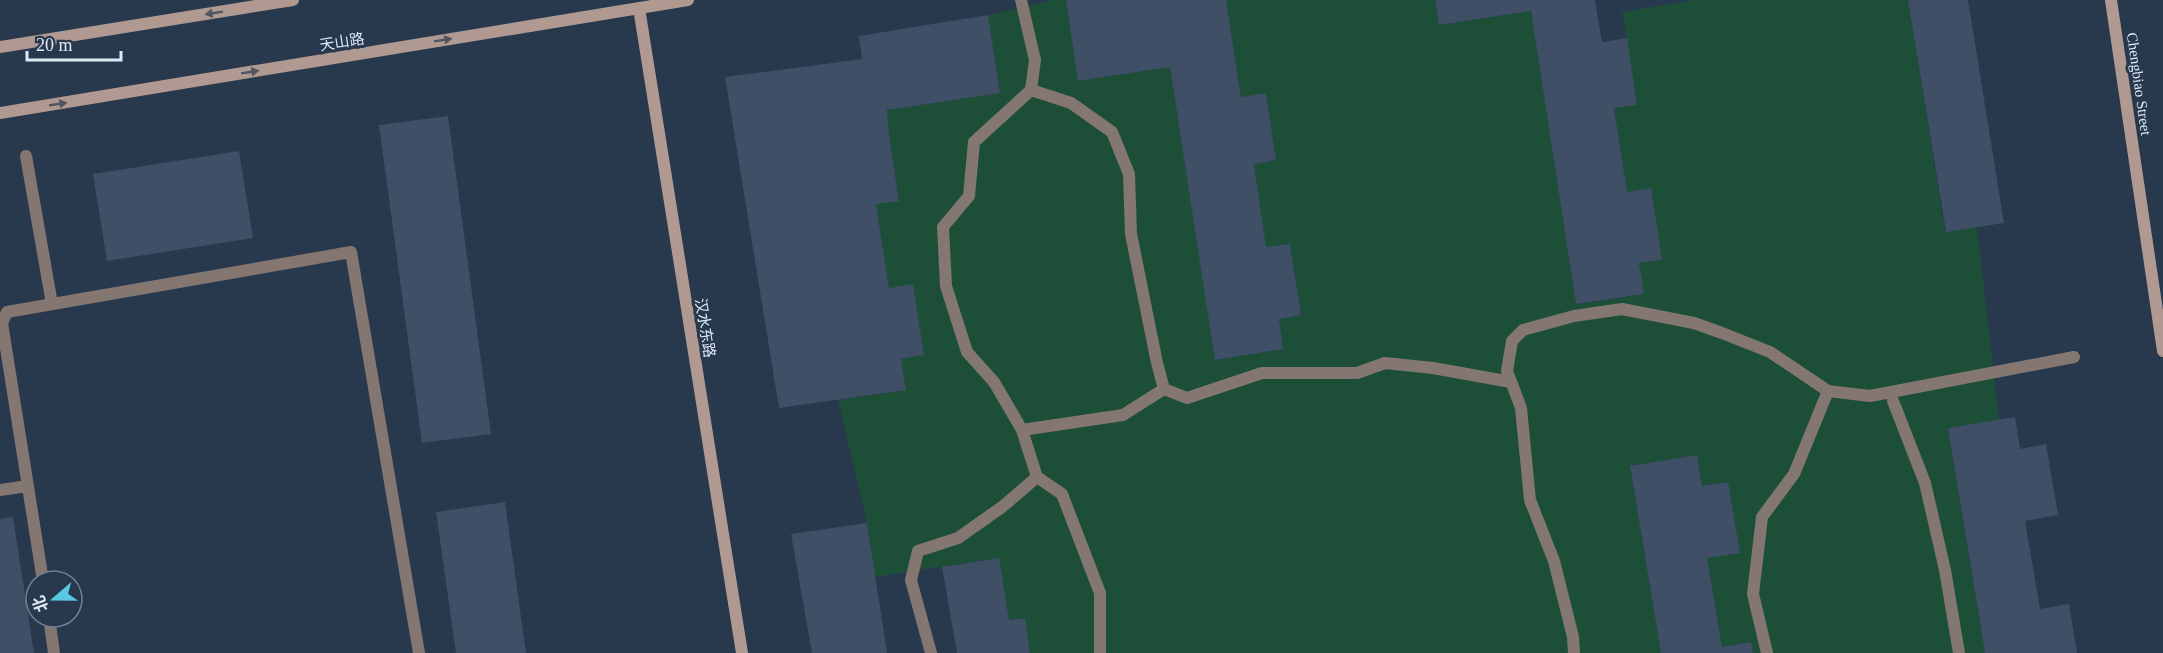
<svg xmlns="http://www.w3.org/2000/svg" width="2163" height="653" font-family="'Times New Roman','Noto Sans SC',serif">
	<style>
		.green { fill: #1d4f38 }
		.building { fill: #3e4f66 }
		.lines { fill: none; stroke-linecap: round; stroke-linejoin: round }
		.street { stroke: #847670; stroke-width: 12 }
		.secondary { stroke: #af9990; stroke-width: 12 }
		.oneway { fill: #505561 }
		.labels { text-anchor: middle; stroke-width: 6; stroke-linejoin: round; paint-order: stroke }
		.street-label { font-size: 15px; fill: #dee9f6; stroke: #28384d }
	</style>
	<rect width="100%" height="100%" fill="#28384d"/>
	<path class="green" d="M 1052,0 L 1066,0 L 1078,81 L 1170,67 L 1216,360 L 1283,349 L 1279,319 L 1301,315 L 1290,244 L 1266,247 L 1254,164 L 1276,160 L 1266,94 L 1241,97 L 1226,0 L 1435,0 L 1439,25 L 1531,11 L 1576,304 L 1644,294 L 1639,263 L 1661,260 L 1650,188 L 1627,192 L 1614,108 L 1637,104 L 1622,12 L 1694,0 L 1908,0 L 1945,231 L 1977,227 L 1999,420 L 1948,429 L 1985,653 L 1753,653 L 1750,642 L 1722,647 L 1707,558 L 1739,553 L 1727,482 L 1702,486 L 1697,455 L 1630,466 L 1661,653 L 1030,653 L 1025,618 L 1009,620 L 999,558 L 875,577 L 867,523 L 838,400 L 906,390 L 901,359 L 924,355 L 913,285 L 889,288 L 876,204 L 899,200 L 889,134 L 887,110 L 1000,93 L 988,15 Z"/>
	<path class="building" d="M 1066,0 L 1226,0 L 1241,97 L 1266,93 L 1276,160 L 1254,164 L 1266,247 L 1290,244 L 1301,315 L 1279,319 L 1283,349 L 1215,360 L 1170,67 L 1078,81 Z
		M 1435,0 L 1595,0 L 1602,42 L 1627,38 L 1637,105 L 1614,108 L 1627,192 L 1651,188 L 1662,260 L 1639,263 L 1644,294 L 1576,304 L 1531,11 L 1439,25 Z
		M 1908,0 L 1968,0 L 2004,223 L 1946,232 Z
		M 988,15 L 1000,93 L 887,110 L 889,134 L 899,201 L 876,204 L 889,288 L 913,284 L 924,355 L 901,359 L 906,390 L 779,408 L 725,77 L 862,59 L 859,36 Z
		M 448,116 L 491,434 L 422,443 L 379,125 Z
		M 239,151 L 253,238 L 107,261 L 93,174 Z
		M 2015,417 L 2020,449 L 2046,444 L 2058,515 L 2025,521 L 2040,609 L 2069,604 L 2077,653 L 1985,653 L 1948,428 Z
		M 1697,455 L 1702,486 L 1728,482 L 1740,553 L 1707,558 L 1722,647 L 1751,642 L 1753,653 L 1661,653 L 1630,466 Z
		M 505,502 L 526,653 L 456,653 L 436,512 Z
		M 13,517 L 34,653 L 0,653 L 0,519 Z
		M 867,523 L 887,653 L 812,653 L 791,534 Z
		M 999,558 L 1009,620 L 1025,618 L 1030,653 L 957,653 L 942,567 Z"/>
	<g class="lines">
		<path class="street" d="M 1021,0 L 1035,60 L 1031,90 L 974,142 L 969,196 L 943,227 L 946,286 L 967,352 L 994,382 L 1022,430 L 1037,477
			M 1031,90 L 1071,103 L 1112,132 L 1129,174 L 1131,234 L 1157,363 L 1164,389 L 1187,398 L 1262,373 L 1357,373 L 1385,363 L 1433,368 L 1511,382
			M 26,156 L 52,304
			M 1893,401 L 1925,483 L 1945,570 L 1959,653
			M 1022,430 L 1123,415 L 1164,389
			M 0,490 L 28,486
			M 43,581 L 2,323 L 7,312 L 351,252 L 419,653
			M 49,617 L 54,653
			M 931,653 L 911,580 L 918,551 L 958,538 L 1002,507 L 1037,477 L 1062,494 L 1100,593 L 1100,653
			M 1574,653 L 1573,637 L 1554,561 L 1530,500 L 1521,408 L 1507,371 L 1512,341 L 1523,330 L 1574,316 L 1622,309 L 1694,323 L 1722,333 L 1770,352 L 1828,391 L 1870,396 L 2074,357
			M 1767,653 L 1753,594 L 1762,517 L 1794,474 L 1828,391"/>
		<path class="secondary" d="M 2111,0 L 2163,351
			M 639,8 L 742,653
			M 0,47 L 293,0
			M 0,113 L 688,0"/>
	</g>
	<defs><path id="oneway-solid" d="M-6-.8H1V-3.2L6.5 0L1 3.2V.8H-6Z" transform="scale(1.5)"/></defs>
	<g class="oneway">
		<use href="#oneway-solid" transform="translate(214 13) rotate(171)"/>
		<use href="#oneway-solid" transform="translate(443 40) rotate(-9)"/>
		<use href="#oneway-solid" transform="translate(250 72) rotate(-9)"/>
		<use href="#oneway-solid" transform="translate(58 104) rotate(-9)"/>
	</g>
	<g class="labels">
		<g class="street-label">
			<text transform="translate(342 42) rotate(-9)" y="5">天山路</text>
			<text transform="translate(2139 84) rotate(82)" y="5">Chengbiao Street</text>
			<text transform="translate(705 328) rotate(81)" y="5">汉水东路</text>
		</g>
	</g>
	<g transform="translate(54 599) rotate(250)"><circle r="28" fill="#28384d" stroke="#717f91" stroke-width="1.5"/>
	<path d="M0-4.5L10 22L0 15L-10 22Z" fill="#57c9e2"/>
	<text y="-9" font-size="16" font-weight="bold" text-anchor="middle" fill="#dee9f6">北</text>
	</g>
	<path d="M27 51v9h94v-9" fill="none" stroke="#dee9f6" stroke-width="3"/>
	<text x="36" y="51" font-size="18" fill="#dee9f6" stroke="#28384d" stroke-width="4.5" paint-order="stroke">20 m</text>
</svg>
